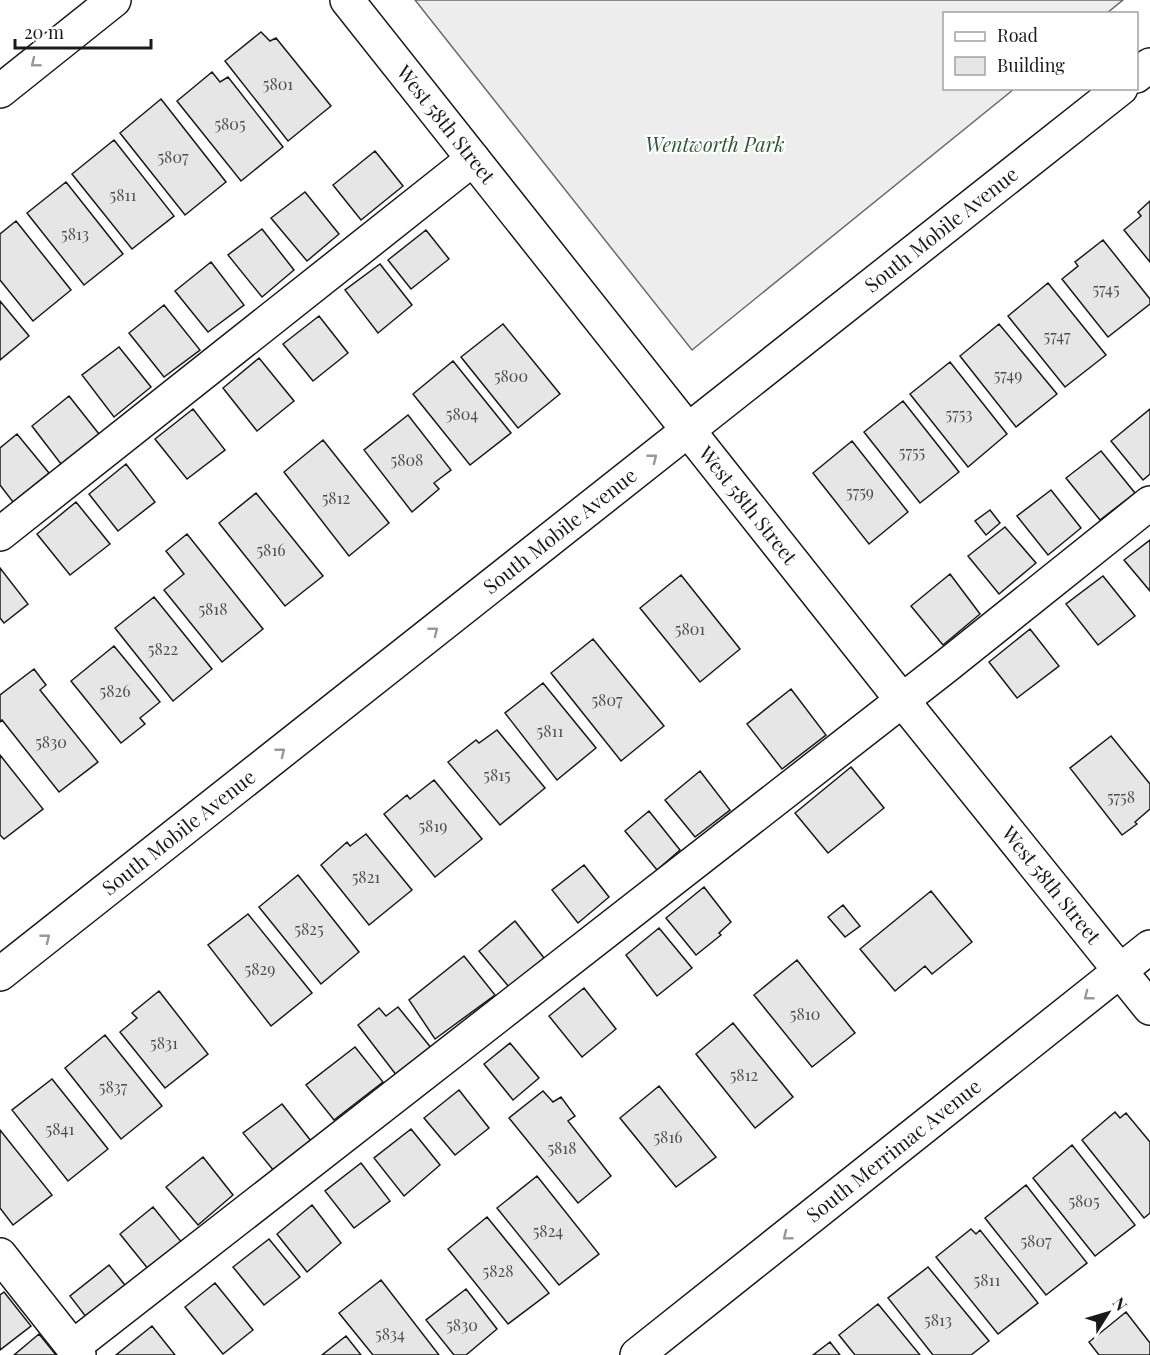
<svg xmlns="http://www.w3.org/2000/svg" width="1150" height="1355" font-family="'Playfair Display',serif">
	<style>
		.built { fill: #ededed; stroke: #6a6a6a; stroke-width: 1.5 }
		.building { fill: #e6e6e6; stroke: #1a1a1a; stroke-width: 1.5 }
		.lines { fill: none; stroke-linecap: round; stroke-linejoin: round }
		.minor-casing { stroke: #1a1a1a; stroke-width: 36 }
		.minor { stroke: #fff; stroke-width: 33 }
		.oneway { stroke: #989898 }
		.labels { text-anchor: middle; stroke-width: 4.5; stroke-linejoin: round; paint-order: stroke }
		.number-label { font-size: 16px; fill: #4d4d4d }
		.street-label { font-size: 20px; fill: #1a1a1a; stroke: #fff }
		.park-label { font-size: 20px; font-style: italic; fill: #2b5a34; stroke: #fff }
	</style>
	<rect width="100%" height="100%" fill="#fff"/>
	<path class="built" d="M 415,0 L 1123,0 L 1107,13 L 944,14 L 944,88 L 1014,89 L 692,350 Z"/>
	<path class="building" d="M 261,32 L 270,41 L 276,38 L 331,106 L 288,141 L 225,61 Z
		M 212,72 L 220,82 L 228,77 L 283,147 L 241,181 L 177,101 Z
		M 161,99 L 226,182 L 185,215 L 120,133 Z
		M 114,140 L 174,216 L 132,249 L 72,174 Z
		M 375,151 L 403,186 L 361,220 L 333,185 Z
		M 66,182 L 123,254 L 84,285 L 27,213 Z
		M 305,192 L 339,234 L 307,261 L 271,218 Z
		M 1150,201 L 1150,262 L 1124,230 L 1141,216 L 1138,212 Z
		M 16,221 L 71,290 L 33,321 L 0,280 L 0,234 Z
		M 262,229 L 294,270 L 262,297 L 228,255 Z
		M 426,230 L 449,259 L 411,289 L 388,260 Z
		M 1103,240 L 1150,299 L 1150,304 L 1108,337 L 1062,279 L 1078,266 L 1075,262 Z
		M 211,262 L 244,305 L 208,332 L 175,291 Z
		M 380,264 L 412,305 L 378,333 L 345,290 Z
		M 1048,283 L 1106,355 L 1065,387 L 1008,316 Z
		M 0,301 L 29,336 L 0,360 Z
		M 164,305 L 200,350 L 164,377 L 129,333 Z
		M 319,316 L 348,353 L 313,381 L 283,344 Z
		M 503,324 L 560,394 L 518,428 L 461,357 Z
		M 999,324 L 1057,394 L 1016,427 L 960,356 Z
		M 119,347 L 151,387 L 114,417 L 82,375 Z
		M 259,358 L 294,401 L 257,431 L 223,388 Z
		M 453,361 L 511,433 L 470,465 L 413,394 Z
		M 950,362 L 1007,434 L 968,467 L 910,394 Z
		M 69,396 L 99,434 L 61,464 L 32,426 Z
		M 903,401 L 959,472 L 920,503 L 864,432 Z
		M 193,409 L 225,450 L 187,479 L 155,439 Z
		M 1150,409 L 1150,474 L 1143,480 L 1111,441 Z
		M 408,415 L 451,470 L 434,483 L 439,489 L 412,512 L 364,450 Z
		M 17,434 L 49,473 L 13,502 L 0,485 L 0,448 Z
		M 323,440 L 389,523 L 349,556 L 284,472 Z
		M 852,441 L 908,512 L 869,544 L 813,473 Z
		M 1101,451 L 1135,493 L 1100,520 L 1066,478 Z
		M 126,464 L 155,502 L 118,531 L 89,494 Z
		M 1051,490 L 1081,528 L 1048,555 L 1017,516 Z
		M 256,493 L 323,576 L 285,606 L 219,523 Z
		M 76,502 L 110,544 L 70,575 L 37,534 Z
		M 990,510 L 1000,523 L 986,535 L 975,521 Z
		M 1005,527 L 1036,563 L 999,594 L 968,556 Z
		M 187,534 L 263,629 L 222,662 L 164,590 L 184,574 L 166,551 Z
		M 1150,540 L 1150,591 L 1124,560 Z
		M 0,568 L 28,604 L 4,623 L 0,618 Z
		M 950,574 L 980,614 L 943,645 L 911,606 Z
		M 681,575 L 740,649 L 700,682 L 640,608 Z
		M 1103,576 L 1135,616 L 1098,645 L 1066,604 Z
		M 154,597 L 212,669 L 173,701 L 115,628 Z
		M 1030,629 L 1059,666 L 1017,698 L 989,662 Z
		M 593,639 L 664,726 L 621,761 L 551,673 Z
		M 114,646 L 160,702 L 140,718 L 145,724 L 121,743 L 71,681 Z
		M 34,669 L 46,685 L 40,690 L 98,762 L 59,792 L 2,720 L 0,722 L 0,695 Z
		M 543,683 L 596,748 L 557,780 L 505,713 Z
		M 791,689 L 826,735 L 782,769 L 747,724 Z
		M 497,730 L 545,788 L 500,825 L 448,762 L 476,740 L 479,743 Z
		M 1111,736 L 1150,784 L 1150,809 L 1135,822 L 1137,824 L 1122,835 L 1070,768 Z
		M 0,755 L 43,809 L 4,839 L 0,835 Z
		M 851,767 L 884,808 L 828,853 L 795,813 Z
		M 700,771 L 730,810 L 695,837 L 665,800 Z
		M 434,780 L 482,839 L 435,877 L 384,814 L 407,795 L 410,799 Z
		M 649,811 L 680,850 L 657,870 L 625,831 Z
		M 366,834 L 412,890 L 369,925 L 321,865 L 347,842 L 350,846 Z
		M 584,865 L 609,897 L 578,923 L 552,890 Z
		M 298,875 L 359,952 L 321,984 L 259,907 Z
		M 704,887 L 731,922 L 719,933 L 721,935 L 696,955 L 666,918 Z
		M 931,891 L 972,942 L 932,974 L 925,966 L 895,991 L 860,949 Z
		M 843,905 L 860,926 L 845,937 L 828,917 Z
		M 248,914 L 312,993 L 271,1026 L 208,945 Z
		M 515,921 L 544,958 L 509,987 L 479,951 Z
		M 659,928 L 692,968 L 657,996 L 626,955 Z
		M 464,956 L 495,995 L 435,1039 L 409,1000 Z
		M 797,960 L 855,1033 L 812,1067 L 754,995 Z
		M 584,988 L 616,1029 L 582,1057 L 549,1016 Z
		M 159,991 L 208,1054 L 165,1088 L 120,1032 L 137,1018 L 132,1013 Z
		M 398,1007 L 432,1049 L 397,1076 L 358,1025 L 379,1008 L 386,1016 Z
		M 733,1023 L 793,1097 L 755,1128 L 696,1054 Z
		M 105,1035 L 162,1106 L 121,1139 L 65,1068 Z
		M 510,1043 L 539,1078 L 513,1100 L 484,1064 Z
		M 355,1047 L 383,1082 L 334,1120 L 306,1085 Z
		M 52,1079 L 108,1149 L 68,1181 L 12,1110 Z
		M 659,1086 L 716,1157 L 676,1187 L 620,1118 Z
		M 459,1090 L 489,1128 L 455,1155 L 424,1118 Z
		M 543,1091 L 553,1102 L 561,1097 L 575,1116 L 568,1121 L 611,1176 L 578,1203 L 509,1118 Z
		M 282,1104 L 311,1141 L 274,1171 L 243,1133 Z
		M 1115,1112 L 1120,1118 L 1126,1113 L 1150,1142 L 1150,1213 L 1144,1218 L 1082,1140 Z
		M 411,1129 L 440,1165 L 404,1196 L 374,1158 Z
		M 0,1130 L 52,1195 L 13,1225 L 0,1208 Z
		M 1072,1145 L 1135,1225 L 1095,1256 L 1033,1178 Z
		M 203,1157 L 233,1195 L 198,1225 L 166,1187 Z
		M 361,1163 L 390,1201 L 354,1228 L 325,1191 Z
		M 537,1176 L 599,1254 L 559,1285 L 497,1208 Z
		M 1026,1185 L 1087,1263 L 1046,1295 L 985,1218 Z
		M 312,1205 L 341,1243 L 307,1272 L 277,1234 Z
		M 153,1207 L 183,1244 L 149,1270 L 120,1234 Z
		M 487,1217 L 549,1293 L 508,1324 L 448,1249 Z
		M 971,1229 L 976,1234 L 980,1230 L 1038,1303 L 998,1334 L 936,1257 Z
		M 269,1239 L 300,1277 L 264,1305 L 233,1267 Z
		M 109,1265 L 132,1294 L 93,1326 L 70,1296 Z
		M 928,1267 L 989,1341 L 971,1355 L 933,1355 L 888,1298 Z
		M 381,1280 L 439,1355 L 373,1355 L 339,1313 Z
		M 215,1283 L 253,1330 L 223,1354 L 185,1307 Z
		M 466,1289 L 497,1329 L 466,1355 L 454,1355 L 426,1320 Z
		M 4,1292 L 31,1326 L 0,1350 L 0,1295 Z
		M 878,1304 L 920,1355 L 855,1355 L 839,1335 Z
		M 1126,1312 L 1150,1343 L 1150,1355 L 1099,1355 L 1089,1342 Z
		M 152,1326 L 175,1355 L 116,1355 Z
		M 39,1334 L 56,1355 L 14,1355 Z
		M 346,1336 L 361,1355 L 322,1355 Z
		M 830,1342 L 840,1355 L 813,1355 Z"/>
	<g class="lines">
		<defs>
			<g id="minor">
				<path id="s1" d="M 347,0 L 902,700 L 1150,1008"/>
				<path d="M 1136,76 L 1150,65"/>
				<path d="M 0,91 L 114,0"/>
				<path d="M 0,534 L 473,159"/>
				<path id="s2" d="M 0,974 L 1121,88"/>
				<path d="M 0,1255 L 79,1355"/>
				<path d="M 73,1347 L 945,667 L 1150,503"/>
				<path id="s3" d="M 637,1355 L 1150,947"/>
			</g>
		</defs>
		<use href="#minor" class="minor-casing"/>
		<use href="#minor" class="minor"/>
	</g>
	<defs><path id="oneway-chevron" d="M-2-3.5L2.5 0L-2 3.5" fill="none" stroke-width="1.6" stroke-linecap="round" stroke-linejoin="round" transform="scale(1.5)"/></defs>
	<g class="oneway">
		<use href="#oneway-chevron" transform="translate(35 63) rotate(141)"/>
		<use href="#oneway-chevron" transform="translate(653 458) rotate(-38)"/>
		<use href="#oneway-chevron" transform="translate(434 631) rotate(-38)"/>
		<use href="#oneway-chevron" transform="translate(281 752) rotate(-38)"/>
		<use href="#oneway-chevron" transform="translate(46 938) rotate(-38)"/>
		<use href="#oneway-chevron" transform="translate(1088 996) rotate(142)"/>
		<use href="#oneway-chevron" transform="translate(787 1236) rotate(141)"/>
	</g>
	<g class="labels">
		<g class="number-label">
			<text x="278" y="90">5801</text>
			<text x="230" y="130">5805</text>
			<text x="173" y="163">5807</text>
			<text x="123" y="201">5811</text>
			<text x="75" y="240">5813</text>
			<text x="1106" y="295">5745</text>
			<text x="1057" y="342">5747</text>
			<text x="1008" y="381">5749</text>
			<text x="511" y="382">5800</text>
			<text x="462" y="420">5804</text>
			<text x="959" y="420">5753</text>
			<text x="912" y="458">5755</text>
			<text x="407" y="466">5808</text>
			<text x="860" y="498">5759</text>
			<text x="336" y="504">5812</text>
			<text x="271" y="556">5816</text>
			<text x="213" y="615">5818</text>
			<text x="690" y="635">5801</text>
			<text x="163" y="655">5822</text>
			<text x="115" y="697">5826</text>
			<text x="607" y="706">5807</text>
			<text x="550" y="737">5811</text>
			<text x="51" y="748">5830</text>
			<text x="497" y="781">5815</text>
			<text x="1121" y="803">5758</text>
			<text x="433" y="832">5819</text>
			<text x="366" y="883">5821</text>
			<text x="309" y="935">5825</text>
			<text x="260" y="975">5829</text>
			<text x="805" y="1020">5810</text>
			<text x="164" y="1049">5831</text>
			<text x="744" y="1081">5812</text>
			<text x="113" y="1093">5837</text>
			<text x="60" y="1135">5841</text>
			<text x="668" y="1143">5816</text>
			<text x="562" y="1154">5818</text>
			<text x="1084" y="1207">5805</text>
			<text x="548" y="1237">5824</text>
			<text x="1036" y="1247">5807</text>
			<text x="498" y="1277">5828</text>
			<text x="987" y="1286">5811</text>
			<text x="938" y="1326">5813</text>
			<text x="462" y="1331">5830</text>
			<text x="390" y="1340">5834</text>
		</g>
		<g class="street-label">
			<text dy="7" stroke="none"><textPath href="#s1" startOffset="159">West 58th Street</textPath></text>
			<text dy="7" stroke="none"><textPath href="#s2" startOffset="1200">South Mobile Avenue</textPath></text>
			<text dy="7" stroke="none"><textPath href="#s1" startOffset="645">West 58th Street</textPath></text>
			<text dy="7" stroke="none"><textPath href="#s2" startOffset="714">South Mobile Avenue</textPath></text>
			<text dy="7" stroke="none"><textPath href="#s2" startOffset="228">South Mobile Avenue</textPath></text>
			<text dy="7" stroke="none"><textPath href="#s1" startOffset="1131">West 58th Street</textPath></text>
			<text dy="7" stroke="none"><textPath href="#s3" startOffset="328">South Merrimac Avenue</textPath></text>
		</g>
		<g class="park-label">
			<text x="715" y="152">Wentworth Park</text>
		</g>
	</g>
	<rect x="943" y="12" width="195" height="78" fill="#ffffff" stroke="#a3a3a3" stroke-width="1.5"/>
	<rect x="955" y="32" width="30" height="9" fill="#ffffff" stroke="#a3a3a3" stroke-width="1.5"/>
	<text x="997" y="42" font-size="18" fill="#1a1a1a">Road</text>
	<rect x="955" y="57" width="30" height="18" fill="#e6e6e6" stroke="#a3a3a3" stroke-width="1.5"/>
	<text x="997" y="72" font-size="18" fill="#1a1a1a">Building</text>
	<g transform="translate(1108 1313) rotate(53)" stroke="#ffffff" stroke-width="4.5" paint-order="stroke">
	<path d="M0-4.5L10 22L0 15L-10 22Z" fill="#1a1a1a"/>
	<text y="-9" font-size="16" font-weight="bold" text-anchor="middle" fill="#1a1a1a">N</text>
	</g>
	<path d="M15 39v9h136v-9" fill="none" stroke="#1a1a1a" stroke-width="3"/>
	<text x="24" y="39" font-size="18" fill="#1a1a1a" stroke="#ffffff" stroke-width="4.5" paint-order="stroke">20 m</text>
</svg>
